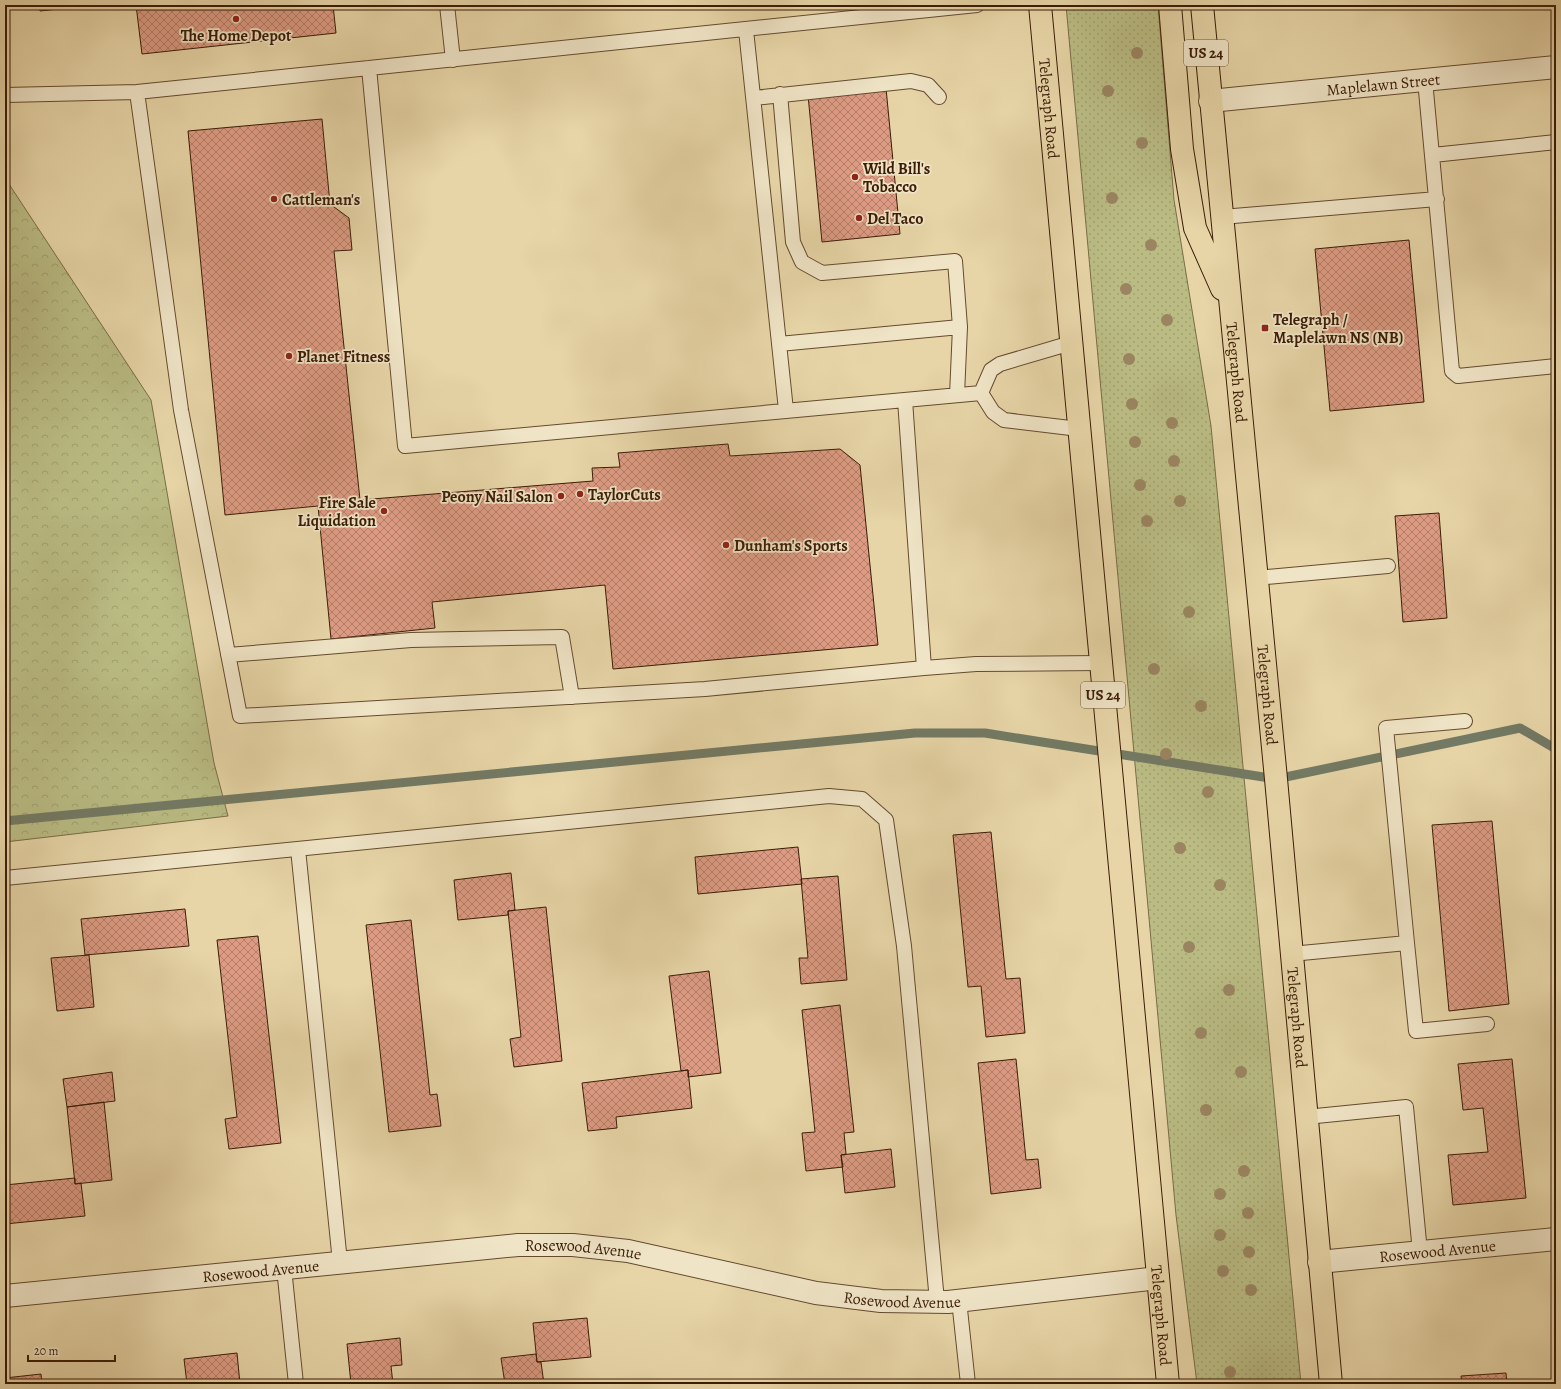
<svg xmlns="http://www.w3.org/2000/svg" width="1561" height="1389" font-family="Alegreya,serif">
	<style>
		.grass { fill: url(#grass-dots); stroke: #7a6c45 }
		.forest { fill: url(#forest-crowns); stroke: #7a6c45 }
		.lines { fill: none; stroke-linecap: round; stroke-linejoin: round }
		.stream { stroke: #737a64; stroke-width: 9 }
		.building { fill: url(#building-cross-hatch); stroke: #3b1c06 }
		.lane-casing { stroke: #664a2e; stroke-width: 16 }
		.street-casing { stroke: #664a2e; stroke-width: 24 }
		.primary-casing { stroke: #3b1c06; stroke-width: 24 }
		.lane { stroke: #efe4c6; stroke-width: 14 }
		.street { stroke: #efe4c6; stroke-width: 22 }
		.primary { stroke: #e7d5a7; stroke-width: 22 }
		.tree { fill: #9a8560 }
		.poi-dot { fill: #8f2418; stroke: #efe4c6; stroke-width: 1.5 }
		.labels { text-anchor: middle; stroke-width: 3.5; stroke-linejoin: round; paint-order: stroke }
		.shield { fill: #efe4c6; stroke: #715840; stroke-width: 1 }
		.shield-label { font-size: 15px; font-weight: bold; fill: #3b1c06 }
		.poi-label { font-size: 16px; font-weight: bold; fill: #3b1c06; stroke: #efe4c6; text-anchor: start }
		.street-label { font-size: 16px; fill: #3b1c06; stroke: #efe4c6 }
	</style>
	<defs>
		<pattern id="grass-dots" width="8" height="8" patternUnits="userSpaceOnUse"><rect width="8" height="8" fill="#babc84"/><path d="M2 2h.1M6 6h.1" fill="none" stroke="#a1a170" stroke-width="1.8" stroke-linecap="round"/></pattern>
		<pattern id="forest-crowns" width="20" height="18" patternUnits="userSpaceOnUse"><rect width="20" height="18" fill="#babc84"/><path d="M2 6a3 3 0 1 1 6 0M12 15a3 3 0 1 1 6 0" fill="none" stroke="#a1a170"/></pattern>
		<pattern id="building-cross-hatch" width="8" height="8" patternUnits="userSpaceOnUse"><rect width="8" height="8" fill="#dd9b83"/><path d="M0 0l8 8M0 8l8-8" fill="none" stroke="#b47e69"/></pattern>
	</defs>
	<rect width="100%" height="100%" fill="#e7d5a7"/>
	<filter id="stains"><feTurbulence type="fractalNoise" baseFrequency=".005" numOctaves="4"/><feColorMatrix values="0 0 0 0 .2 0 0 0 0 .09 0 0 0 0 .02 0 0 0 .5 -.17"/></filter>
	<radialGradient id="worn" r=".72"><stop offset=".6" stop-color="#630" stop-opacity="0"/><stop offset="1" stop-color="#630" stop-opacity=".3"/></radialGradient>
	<path class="grass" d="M 1066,5 L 1158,5 L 1174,200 L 1211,426 L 1301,1384 L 1197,1384 L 1176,1215 Z"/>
	<path class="forest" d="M 5,178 L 151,400 L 214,763 L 228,816 L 5,842 Z"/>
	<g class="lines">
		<path class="stream" d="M 5,821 L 915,733 L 985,733 L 1276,779 L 1520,728 L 1556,749"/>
	</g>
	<path class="building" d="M 39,5 L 95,5 L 40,11 Z
		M 136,5 L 333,5 L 336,33 L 142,54 Z
		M 886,88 L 900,234 L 822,242 L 808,95 Z
		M 322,119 L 330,204 L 349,218 L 352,250 L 334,251 L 360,500 L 593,481 L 592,468 L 620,467 L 618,453 L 728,444 L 730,456 L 840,449 L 860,465 L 878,645 L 613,669 L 605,585 L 432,602 L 435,628 L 331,639 L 318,506 L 225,515 L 188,131 Z
		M 1409,240 L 1424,402 L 1330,411 L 1315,249 Z
		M 1439,513 L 1447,618 L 1403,622 L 1395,516 Z
		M 1492,821 L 1509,1004 L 1449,1011 L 1432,825 Z
		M 991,832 L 1006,979 L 1020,978 L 1025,1033 L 986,1037 L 981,986 L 968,987 L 953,835 Z
		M 798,847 L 802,884 L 698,894 L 695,857 Z
		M 511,873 L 515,910 L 508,911 L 508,915 L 458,920 L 454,880 Z
		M 838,876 L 847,980 L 801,984 L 799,958 L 808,958 L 801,879 Z
		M 546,907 L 562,1061 L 514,1067 L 510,1039 L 521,1037 L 508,911 Z
		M 185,909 L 189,946 L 85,955 L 81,919 Z
		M 411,920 L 430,1095 L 437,1094 L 441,1126 L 389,1132 L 366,925 Z
		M 258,936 L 281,1143 L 229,1149 L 225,1119 L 237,1117 L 217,940 Z
		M 89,955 L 94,1007 L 57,1011 L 51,958 Z
		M 709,971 L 721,1073 L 688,1077 L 688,1070 L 681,1071 L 669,976 Z
		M 840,1005 L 854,1132 L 844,1133 L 846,1154 L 841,1155 L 843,1167 L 806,1171 L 802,1133 L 815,1132 L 802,1010 Z
		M 1016,1059 L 1026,1160 L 1038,1159 L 1041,1188 L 991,1194 L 978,1063 Z
		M 1512,1059 L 1526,1198 L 1453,1205 L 1448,1155 L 1488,1152 L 1483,1108 L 1463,1110 L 1458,1064 Z
		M 688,1070 L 692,1108 L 616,1117 L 617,1128 L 588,1131 L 582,1083 Z
		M 112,1072 L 115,1101 L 67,1107 L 63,1079 Z
		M 104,1102 L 112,1180 L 75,1184 L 67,1107 Z
		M 891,1149 L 895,1187 L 845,1193 L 841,1155 Z
		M 75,1178 L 75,1184 L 81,1183 L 85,1216 L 5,1224 L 5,1185 Z
		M 587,1318 L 591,1357 L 537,1362 L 533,1323 Z
		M 400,1338 L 402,1365 L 391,1366 L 393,1384 L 351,1384 L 347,1344 Z
		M 237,1353 L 240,1384 L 187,1384 L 184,1359 Z
		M 536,1354 L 537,1362 L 541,1362 L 544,1384 L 505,1384 L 501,1358 Z
		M 1506,1373 L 1507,1384 L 1462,1384 L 1461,1376 Z
		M 41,1374 L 42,1384 L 5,1384 L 5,1378 Z"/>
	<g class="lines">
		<defs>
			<path id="lane" d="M 447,5 L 453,60
				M 977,5 L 369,68 L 405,446 L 981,393
				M 746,30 L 786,410
				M 369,68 L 137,92 L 181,410 L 240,716 L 705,689 L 924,668 L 905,400
				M 1425,80 L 1452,371 L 1458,376 L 1556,366
				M 780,94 L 793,242 L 802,262 L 822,273 L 955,261 L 960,327 L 957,395
				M 5,95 L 137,92
				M 754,98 L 911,81 L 928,85 L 939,97
				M 1433,155 L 1556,142
				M 1222,217 L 1437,199
				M 1071,343 L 1000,364 L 991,370 L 981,393 L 993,412 L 1004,420 L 1079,429
				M 779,344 L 960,327
				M 1256,578 L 1388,566
				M 228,655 L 411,640 L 562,637 L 572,697
				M 924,668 L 976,664 L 1100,663
				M 298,849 L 340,1262
				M 5,878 L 829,796 L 862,799 L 886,820 L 904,946 L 937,1301
				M 1407,943 L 1416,1031 L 1487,1024
				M 1291,954 L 1407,943 L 1386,728 L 1465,721
				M 1306,1117 L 1406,1107 L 1420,1252
				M 284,1268 L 296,1384
				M 959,1300 L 968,1384"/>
			<g id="street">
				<path id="s1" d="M 1210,101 L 1556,67"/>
				<path id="s2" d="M 1319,1262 L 1556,1239"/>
				<path id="s3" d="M 5,1296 L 518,1245 L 573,1245 L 628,1251 L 816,1293 L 881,1301 L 948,1302 L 1158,1278"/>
			</g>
			<g id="primary">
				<path id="s4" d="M 1040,5 L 1168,1384"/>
				<path d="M 1170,5 L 1182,149 L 1195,228 L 1222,289"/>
				<path id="s5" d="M 1202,5 L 1276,779 L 1331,1384"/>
			</g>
		</defs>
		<use href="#lane" class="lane-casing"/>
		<use href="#street" class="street-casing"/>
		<use href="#primary" class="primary-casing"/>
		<use href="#lane" class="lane"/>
		<use href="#street" class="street"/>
		<use href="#primary" class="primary"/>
	</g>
	<g class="tree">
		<circle cx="1137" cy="53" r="6"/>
		<circle cx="1108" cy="91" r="6"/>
		<circle cx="1142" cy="143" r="6"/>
		<circle cx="1112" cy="198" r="6"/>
		<circle cx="1151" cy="245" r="6"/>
		<circle cx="1126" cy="289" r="6"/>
		<circle cx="1167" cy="320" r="6"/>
		<circle cx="1129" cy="359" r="6"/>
		<circle cx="1132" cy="404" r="6"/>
		<circle cx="1172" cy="423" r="6"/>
		<circle cx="1135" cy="442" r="6"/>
		<circle cx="1174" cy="461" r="6"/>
		<circle cx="1140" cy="485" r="6"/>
		<circle cx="1180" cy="501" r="6"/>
		<circle cx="1147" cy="521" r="6"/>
		<circle cx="1189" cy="612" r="6"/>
		<circle cx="1154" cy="669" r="6"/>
		<circle cx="1201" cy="706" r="6"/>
		<circle cx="1166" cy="754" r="6"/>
		<circle cx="1208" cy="792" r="6"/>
		<circle cx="1180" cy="848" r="6"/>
		<circle cx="1220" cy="885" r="6"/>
		<circle cx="1189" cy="947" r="6"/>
		<circle cx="1229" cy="990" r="6"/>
		<circle cx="1201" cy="1033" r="6"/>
		<circle cx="1241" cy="1072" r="6"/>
		<circle cx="1206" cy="1110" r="6"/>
		<circle cx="1244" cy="1171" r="6"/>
		<circle cx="1220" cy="1194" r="6"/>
		<circle cx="1248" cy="1213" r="6"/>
		<circle cx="1220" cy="1235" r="6"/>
		<circle cx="1249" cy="1252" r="6"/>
		<circle cx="1223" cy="1271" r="6"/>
		<circle cx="1251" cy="1290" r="6"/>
		<circle cx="1230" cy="1372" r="6"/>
	</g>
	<g class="poi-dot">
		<circle cx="236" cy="19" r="4"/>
		<circle cx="855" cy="177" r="4"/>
		<circle cx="274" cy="199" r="4"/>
		<circle cx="859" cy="218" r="4"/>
		<rect x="1261" y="324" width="8" height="8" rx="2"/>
		<circle cx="289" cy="356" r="4"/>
		<circle cx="580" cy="494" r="4"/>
		<circle cx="561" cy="496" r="4"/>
		<circle cx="384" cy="511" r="4"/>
		<circle cx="726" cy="545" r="4"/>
	</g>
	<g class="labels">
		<g class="shield">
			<rect x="1184" y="40" width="44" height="26" rx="3"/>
			<rect x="1081" y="682" width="44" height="26" rx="3"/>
		</g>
		<g class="shield-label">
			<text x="1206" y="58">US 24</text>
			<text x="1103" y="700">US 24</text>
		</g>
		<g class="poi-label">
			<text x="236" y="41" text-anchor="middle">The Home Depot</text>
			<text x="863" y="174">Wild Bill's<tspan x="863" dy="18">Tobacco</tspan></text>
			<text x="282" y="205">Cattleman's</text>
			<text x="867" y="224">Del Taco</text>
			<text x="1273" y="325">Telegraph /<tspan x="1273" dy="18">Maplelawn NS (NB)</tspan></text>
			<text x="297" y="362">Planet Fitness</text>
			<text x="588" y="500">TaylorCuts</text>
			<text x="553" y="502" text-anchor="end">Peony Nail Salon</text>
			<text x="376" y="508" text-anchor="end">Fire Sale<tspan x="376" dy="18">Liquidation</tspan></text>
			<text x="734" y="551">Dunham's Sports</text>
		</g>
		<g class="street-label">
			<text dy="6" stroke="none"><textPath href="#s1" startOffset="174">Maplelawn Street</textPath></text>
			<text dy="6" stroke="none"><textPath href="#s4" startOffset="104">Telegraph Road</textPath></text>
			<text dy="6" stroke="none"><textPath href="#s5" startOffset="369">Telegraph Road</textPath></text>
			<text dy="6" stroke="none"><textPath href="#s5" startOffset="693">Telegraph Road</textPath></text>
			<text dy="6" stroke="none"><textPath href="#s5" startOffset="1017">Telegraph Road</textPath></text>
			<text dy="6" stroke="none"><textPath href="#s3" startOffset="581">Rosewood Avenue</textPath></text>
			<text dy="6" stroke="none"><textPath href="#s2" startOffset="119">Rosewood Avenue</textPath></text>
			<text dy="6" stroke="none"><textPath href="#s3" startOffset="257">Rosewood Avenue</textPath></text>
			<text dy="6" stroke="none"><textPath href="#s3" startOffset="905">Rosewood Avenue</textPath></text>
			<text dy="6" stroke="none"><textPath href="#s4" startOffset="1316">Telegraph Road</textPath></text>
		</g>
	</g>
	<rect width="1561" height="1389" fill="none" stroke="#e7d5a7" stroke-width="20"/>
	<rect x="6" y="6" width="1549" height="1377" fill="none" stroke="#3b1c06" stroke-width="2"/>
	<rect x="10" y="10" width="1541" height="1369" fill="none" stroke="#3b1c06"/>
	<path d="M28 1355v6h87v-6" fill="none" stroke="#3b1c06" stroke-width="2"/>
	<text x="34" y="1355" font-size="12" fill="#3b1c06" stroke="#efe4c6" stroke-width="3" paint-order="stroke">20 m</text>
	<rect width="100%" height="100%" filter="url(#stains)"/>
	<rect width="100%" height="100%" fill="url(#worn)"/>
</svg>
